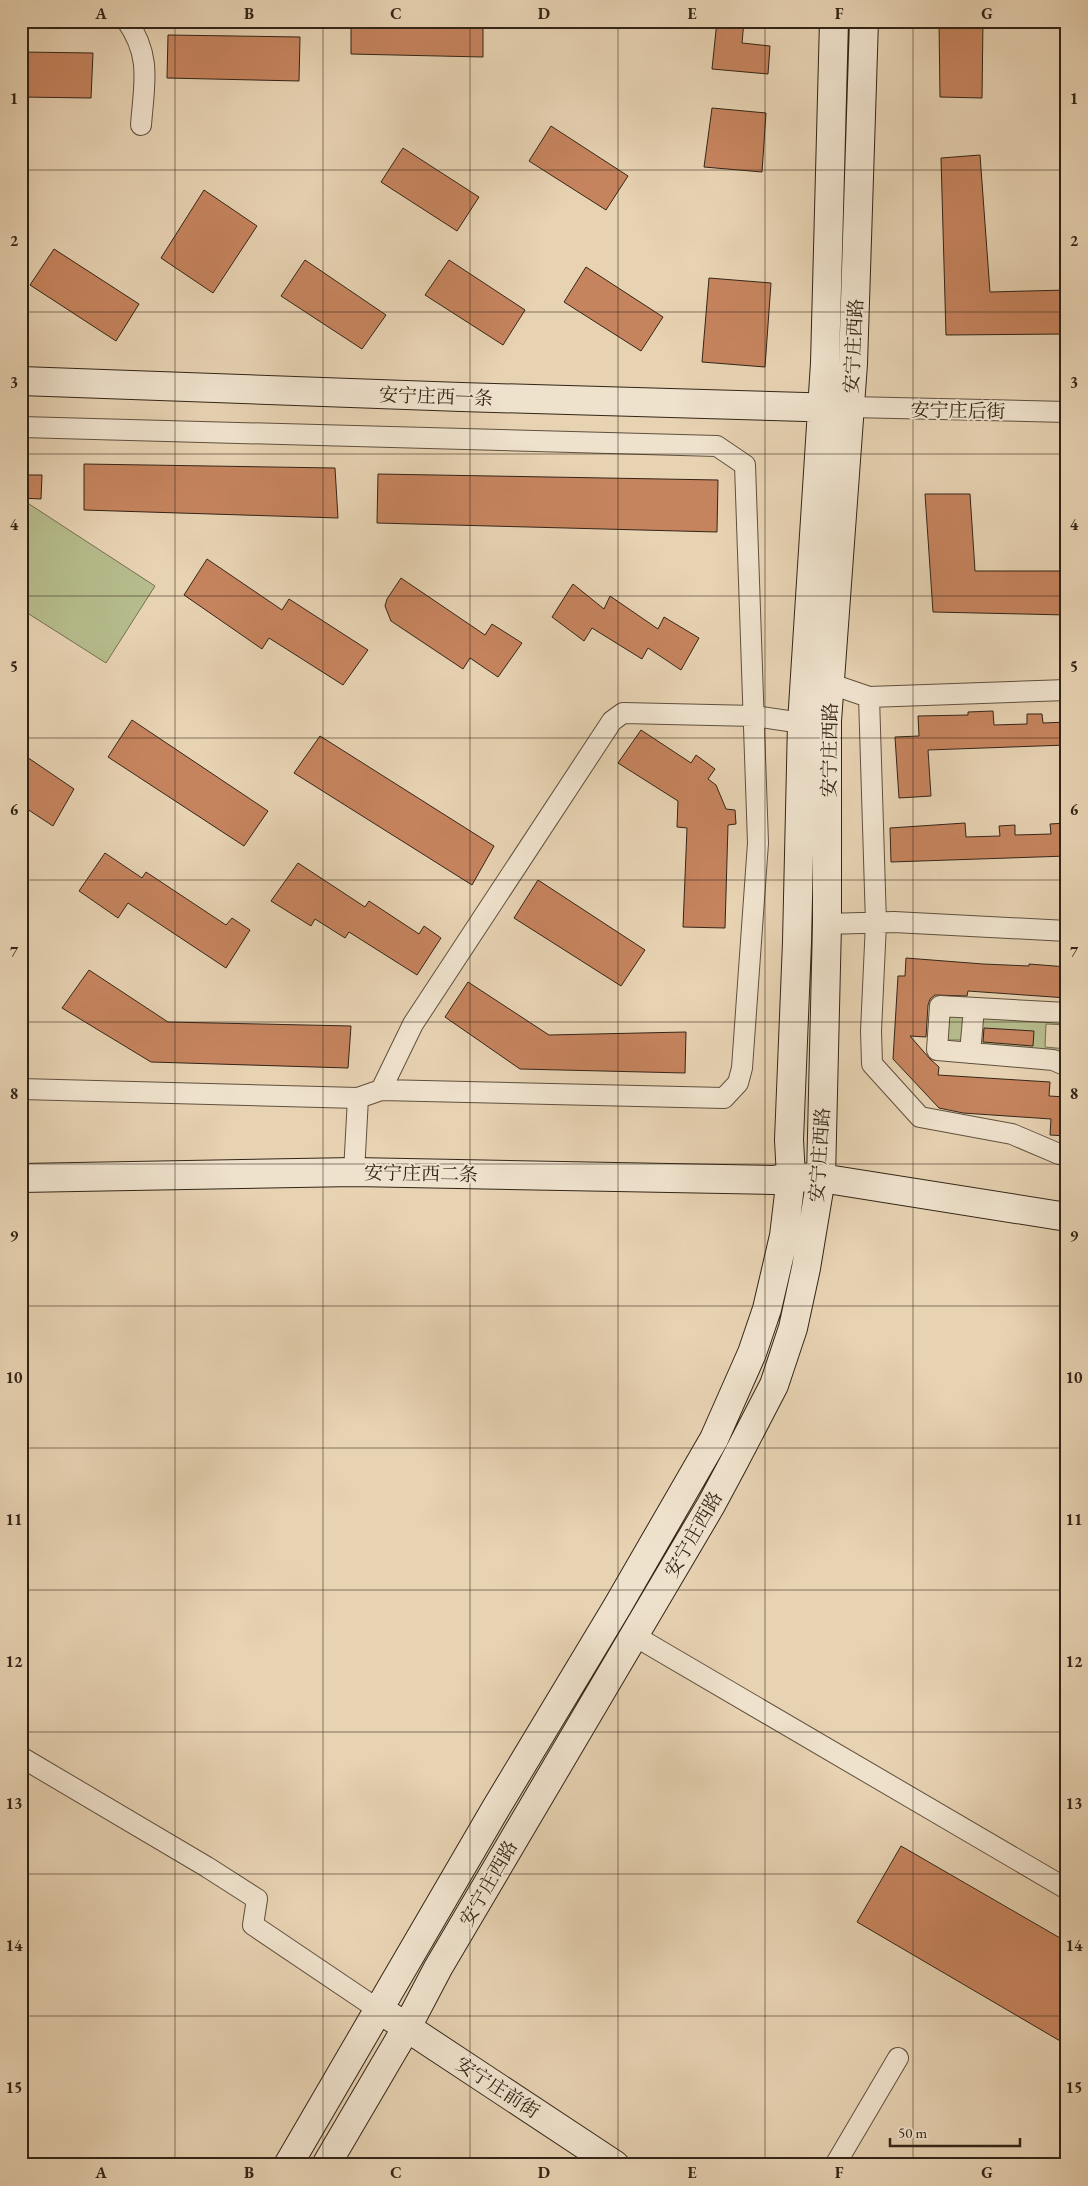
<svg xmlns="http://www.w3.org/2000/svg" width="1088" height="2186" font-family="'EB Garamond','Noto Serif SC',serif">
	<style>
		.green { fill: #b6bc8c; stroke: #747052 }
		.building { fill: #c6845e; stroke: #332517 }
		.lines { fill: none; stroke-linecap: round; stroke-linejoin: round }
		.street-casing { stroke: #60503e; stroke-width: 22 }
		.secondary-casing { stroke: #332517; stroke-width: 30 }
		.street { stroke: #efe2cd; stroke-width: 20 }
		.secondary { stroke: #efe2cd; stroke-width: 28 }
		.grid { fill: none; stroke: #332517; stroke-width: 1; stroke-opacity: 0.55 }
		.labels { text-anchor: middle; stroke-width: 4; stroke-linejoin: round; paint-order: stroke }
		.street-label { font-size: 19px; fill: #332517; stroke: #efe2cd }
		.neatline { fill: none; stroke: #332517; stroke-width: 2 }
		.grid-label { font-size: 16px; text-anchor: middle; font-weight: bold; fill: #332517 }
	</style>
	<rect width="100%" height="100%" fill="#e7d2b2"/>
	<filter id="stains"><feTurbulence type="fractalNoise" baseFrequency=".004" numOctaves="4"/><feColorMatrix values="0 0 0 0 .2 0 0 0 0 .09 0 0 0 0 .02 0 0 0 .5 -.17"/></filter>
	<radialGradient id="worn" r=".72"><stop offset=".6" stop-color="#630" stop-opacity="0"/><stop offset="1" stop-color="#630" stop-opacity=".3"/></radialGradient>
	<path class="green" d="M 21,502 L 26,502 L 155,586 L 106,663 L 21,609 Z
		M 950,1013 L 965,1014 L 965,1040 L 947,1040 Z
		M 975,1017 L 1067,1020 L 1067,1025 L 1046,1024 L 1045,1047 L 1067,1049 L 1067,1059 L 972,1050 Z"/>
	<path class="building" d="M 351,21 L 483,21 L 483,57 L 351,54 Z
		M 717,21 L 744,21 L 742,43 L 770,46 L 768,74 L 712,69 Z
		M 939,21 L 983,21 L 982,98 L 940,97 Z
		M 168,35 L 300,37 L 299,81 L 167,78 Z
		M 21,52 L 93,53 L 91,98 L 21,97 Z
		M 712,108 L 766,113 L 762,172 L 704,167 Z
		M 551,126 L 628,176 L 606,210 L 529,161 Z
		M 403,148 L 479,197 L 457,231 L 381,182 Z
		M 980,155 L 990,292 L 1067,290 L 1067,334 L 946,335 L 941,158 Z
		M 204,190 L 257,226 L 213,293 L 161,258 Z
		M 54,249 L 139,304 L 116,341 L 30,285 Z
		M 305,260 L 386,315 L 362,349 L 281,296 Z
		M 449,260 L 525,310 L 503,345 L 425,295 Z
		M 586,267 L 663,317 L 641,351 L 564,302 Z
		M 709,278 L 771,283 L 765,367 L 702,362 Z
		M 84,464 L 335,468 L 338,518 L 84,510 Z
		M 378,474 L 718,480 L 717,532 L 377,523 Z
		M 21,475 L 42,475 L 41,499 L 21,498 Z
		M 925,494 L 970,494 L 975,571 L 1067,571 L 1067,615 L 933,612 Z
		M 207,559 L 282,610 L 289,599 L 368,650 L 343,685 L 269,638 L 262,649 L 184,595 Z
		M 401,578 L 485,635 L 492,624 L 522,643 L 498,677 L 470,658 L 463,669 L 391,621 L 385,606 L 387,599 Z
		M 573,584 L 604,609 L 610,596 L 658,629 L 664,617 L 699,638 L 681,670 L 648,648 L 642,659 L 592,628 L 584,641 L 552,617 Z
		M 993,711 L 994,725 L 1027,724 L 1027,714 L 1042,714 L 1043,723 L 1067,722 L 1067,745 L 928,750 L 931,796 L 899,798 L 895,737 L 919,736 L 918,716 L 968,715 L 968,712 Z
		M 132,720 L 268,811 L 244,846 L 108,757 Z
		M 641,730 L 691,763 L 696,755 L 715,769 L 708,779 L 716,785 L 726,809 L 735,810 L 736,824 L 728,825 L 725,928 L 683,927 L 687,828 L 677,827 L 678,801 L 618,763 Z
		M 320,736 L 494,846 L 472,885 L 294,773 Z
		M 21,753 L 74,789 L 53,826 L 21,805 Z
		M 965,823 L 966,837 L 1000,836 L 999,826 L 1015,825 L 1015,835 L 1051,834 L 1050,824 L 1067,823 L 1067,856 L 891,862 L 890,828 Z
		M 105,853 L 142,878 L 146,872 L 226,925 L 232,918 L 250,930 L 226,968 L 128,903 L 118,918 L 79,891 Z
		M 298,863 L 365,907 L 369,901 L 419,934 L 424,926 L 441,938 L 417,975 L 349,932 L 345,938 L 315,919 L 311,926 L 271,901 Z
		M 538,880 L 645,950 L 621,986 L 514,918 Z
		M 906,958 L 983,964 L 1029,966 L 1029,964 L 1067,967 L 1067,998 L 968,991 L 967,996 L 935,995 L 930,999 L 928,1005 L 926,1037 L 910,1036 L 930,1059 L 939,1067 L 938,1075 L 1050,1082 L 1049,1096 L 1067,1097 L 1067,1136 L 1050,1135 L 1051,1119 L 963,1113 L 939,1108 L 893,1059 L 898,976 L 905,976 Z
		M 89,970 L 168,1022 L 351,1026 L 348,1068 L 151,1062 L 62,1008 Z
		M 468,982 L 549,1035 L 686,1032 L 685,1073 L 520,1069 L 445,1017 Z
		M 984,1028 L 1034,1031 L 1033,1046 L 983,1042 Z
		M 901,1846 L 1067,1942 L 1067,2045 L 857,1922 Z"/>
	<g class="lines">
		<defs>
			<path id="street" d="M 127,21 C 152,57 144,84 141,125
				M 850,407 L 1067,412
				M 21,427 L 717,446 L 745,465 L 758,843 L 742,1068 L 738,1083 L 724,1098 L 381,1090 L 358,1098 L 21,1089
				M 831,684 L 869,697 L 1067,690
				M 869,697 L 876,923 L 871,1031 L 872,1064 L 920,1117 L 1012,1134 L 1059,1154 L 1067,1155
				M 827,924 L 894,922 L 1067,931
				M 1067,1013 L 940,1006 L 937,1050 L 1053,1060 L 1067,1066
				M 970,1053 L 974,1008
				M 381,1090 L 413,1024 L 612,721 L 623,713 L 755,716 L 802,723 L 816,722
				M 354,1172 L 358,1098
				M 633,1635 L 1067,1889
				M 21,1757 L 207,1867 L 257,1899 L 253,1925 L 379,2010
				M 835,2165 L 898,2058"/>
			<path id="secondary" d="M 21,381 L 461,397 L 839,408
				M 21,1178 L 354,1172 L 773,1180 L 791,1177 L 821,1178 L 1067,1217
				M 391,2017 L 615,2165
				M 288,2165 L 496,1808 L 617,1607 L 714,1439 L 752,1353 L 767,1309 L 784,1236 L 791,1177 L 789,1140 L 797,942 L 802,723 L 825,363 L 834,21
				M 326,2165 L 407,2027 L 438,1968 L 711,1505 L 733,1464 L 774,1385 L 793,1328 L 806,1268 L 821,1178 L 827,924 L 827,721 L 853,364 L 864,21"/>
		</defs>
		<use href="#street" class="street-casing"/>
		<use href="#secondary" class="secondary-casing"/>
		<use href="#street" class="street"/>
		<use href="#secondary" class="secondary"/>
	</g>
	<path class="grid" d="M 175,21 L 175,2165M 323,21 L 323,2165M 470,21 L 470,2165M 618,21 L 618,2165M 765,21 L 765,2165M 913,21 L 913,2165M 21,170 L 1067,170M 21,312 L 1067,312M 21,454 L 1067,454M 21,596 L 1067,596M 21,738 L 1067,738M 21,880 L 1067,880M 21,1022 L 1067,1022M 21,1164 L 1067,1164M 21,1306 L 1067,1306M 21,1448 L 1067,1448M 21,1590 L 1067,1590M 21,1732 L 1067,1732M 21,1874 L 1067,1874M 21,2016 L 1067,2016"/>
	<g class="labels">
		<g class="street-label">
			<text transform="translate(853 346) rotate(-87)" y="7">安宁庄西路</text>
			<text transform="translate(436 396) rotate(2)" y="7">安宁庄西一条</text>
			<text transform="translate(958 410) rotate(1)" y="7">安宁庄后街</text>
			<text transform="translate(829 750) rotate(-89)" y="7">安宁庄西路</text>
			<text transform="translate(819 1155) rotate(-86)" y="7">安宁庄西路</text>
			<text transform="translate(421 1173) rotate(1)" y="7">安宁庄西二条</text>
			<text transform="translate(693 1534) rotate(-60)" y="7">安宁庄西路</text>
			<text transform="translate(488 1883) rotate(-60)" y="7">安宁庄西路</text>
			<text transform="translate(498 2087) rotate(33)" y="7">安宁庄前街</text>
		</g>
	</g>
	<rect width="1088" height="2186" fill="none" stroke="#e7d2b2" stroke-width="55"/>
	<path d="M890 2138v8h130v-8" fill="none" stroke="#332517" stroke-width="2.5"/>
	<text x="898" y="2138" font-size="15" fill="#332517" stroke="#efe2cd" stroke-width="4" paint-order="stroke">50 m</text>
	<rect x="28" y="28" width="1032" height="2130" class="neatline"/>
	<g class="grid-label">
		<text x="101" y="19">A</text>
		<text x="249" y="19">B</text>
		<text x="396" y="19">C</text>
		<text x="544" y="19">D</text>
		<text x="692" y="19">E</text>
		<text x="839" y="19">F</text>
		<text x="987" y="19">G</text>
		<text x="14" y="104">1</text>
		<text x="1074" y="104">1</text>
		<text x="14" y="246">2</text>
		<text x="1074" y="246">2</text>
		<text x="14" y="388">3</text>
		<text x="1074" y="388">3</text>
		<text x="14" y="530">4</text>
		<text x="1074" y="530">4</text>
		<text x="14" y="672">5</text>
		<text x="1074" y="672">5</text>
		<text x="14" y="815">6</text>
		<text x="1074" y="815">6</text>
		<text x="14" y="957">7</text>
		<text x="1074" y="957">7</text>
		<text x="14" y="1099">8</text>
		<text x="1074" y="1099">8</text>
		<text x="14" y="1241">9</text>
		<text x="1074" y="1241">9</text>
		<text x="14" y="1383">10</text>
		<text x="1074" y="1383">10</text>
		<text x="14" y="1525">11</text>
		<text x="1074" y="1525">11</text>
		<text x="14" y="1667">12</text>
		<text x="1074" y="1667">12</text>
		<text x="14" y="1809">13</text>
		<text x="1074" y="1809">13</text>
		<text x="14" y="1951">14</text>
		<text x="1074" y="1951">14</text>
		<text x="14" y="2093">15</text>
		<text x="1074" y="2093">15</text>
		<text x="101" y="2178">A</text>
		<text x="249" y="2178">B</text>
		<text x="396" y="2178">C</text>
		<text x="544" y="2178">D</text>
		<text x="692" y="2178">E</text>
		<text x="839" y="2178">F</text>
		<text x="987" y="2178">G</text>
	</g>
	<rect width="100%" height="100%" filter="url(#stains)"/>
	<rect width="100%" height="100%" fill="url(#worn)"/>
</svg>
